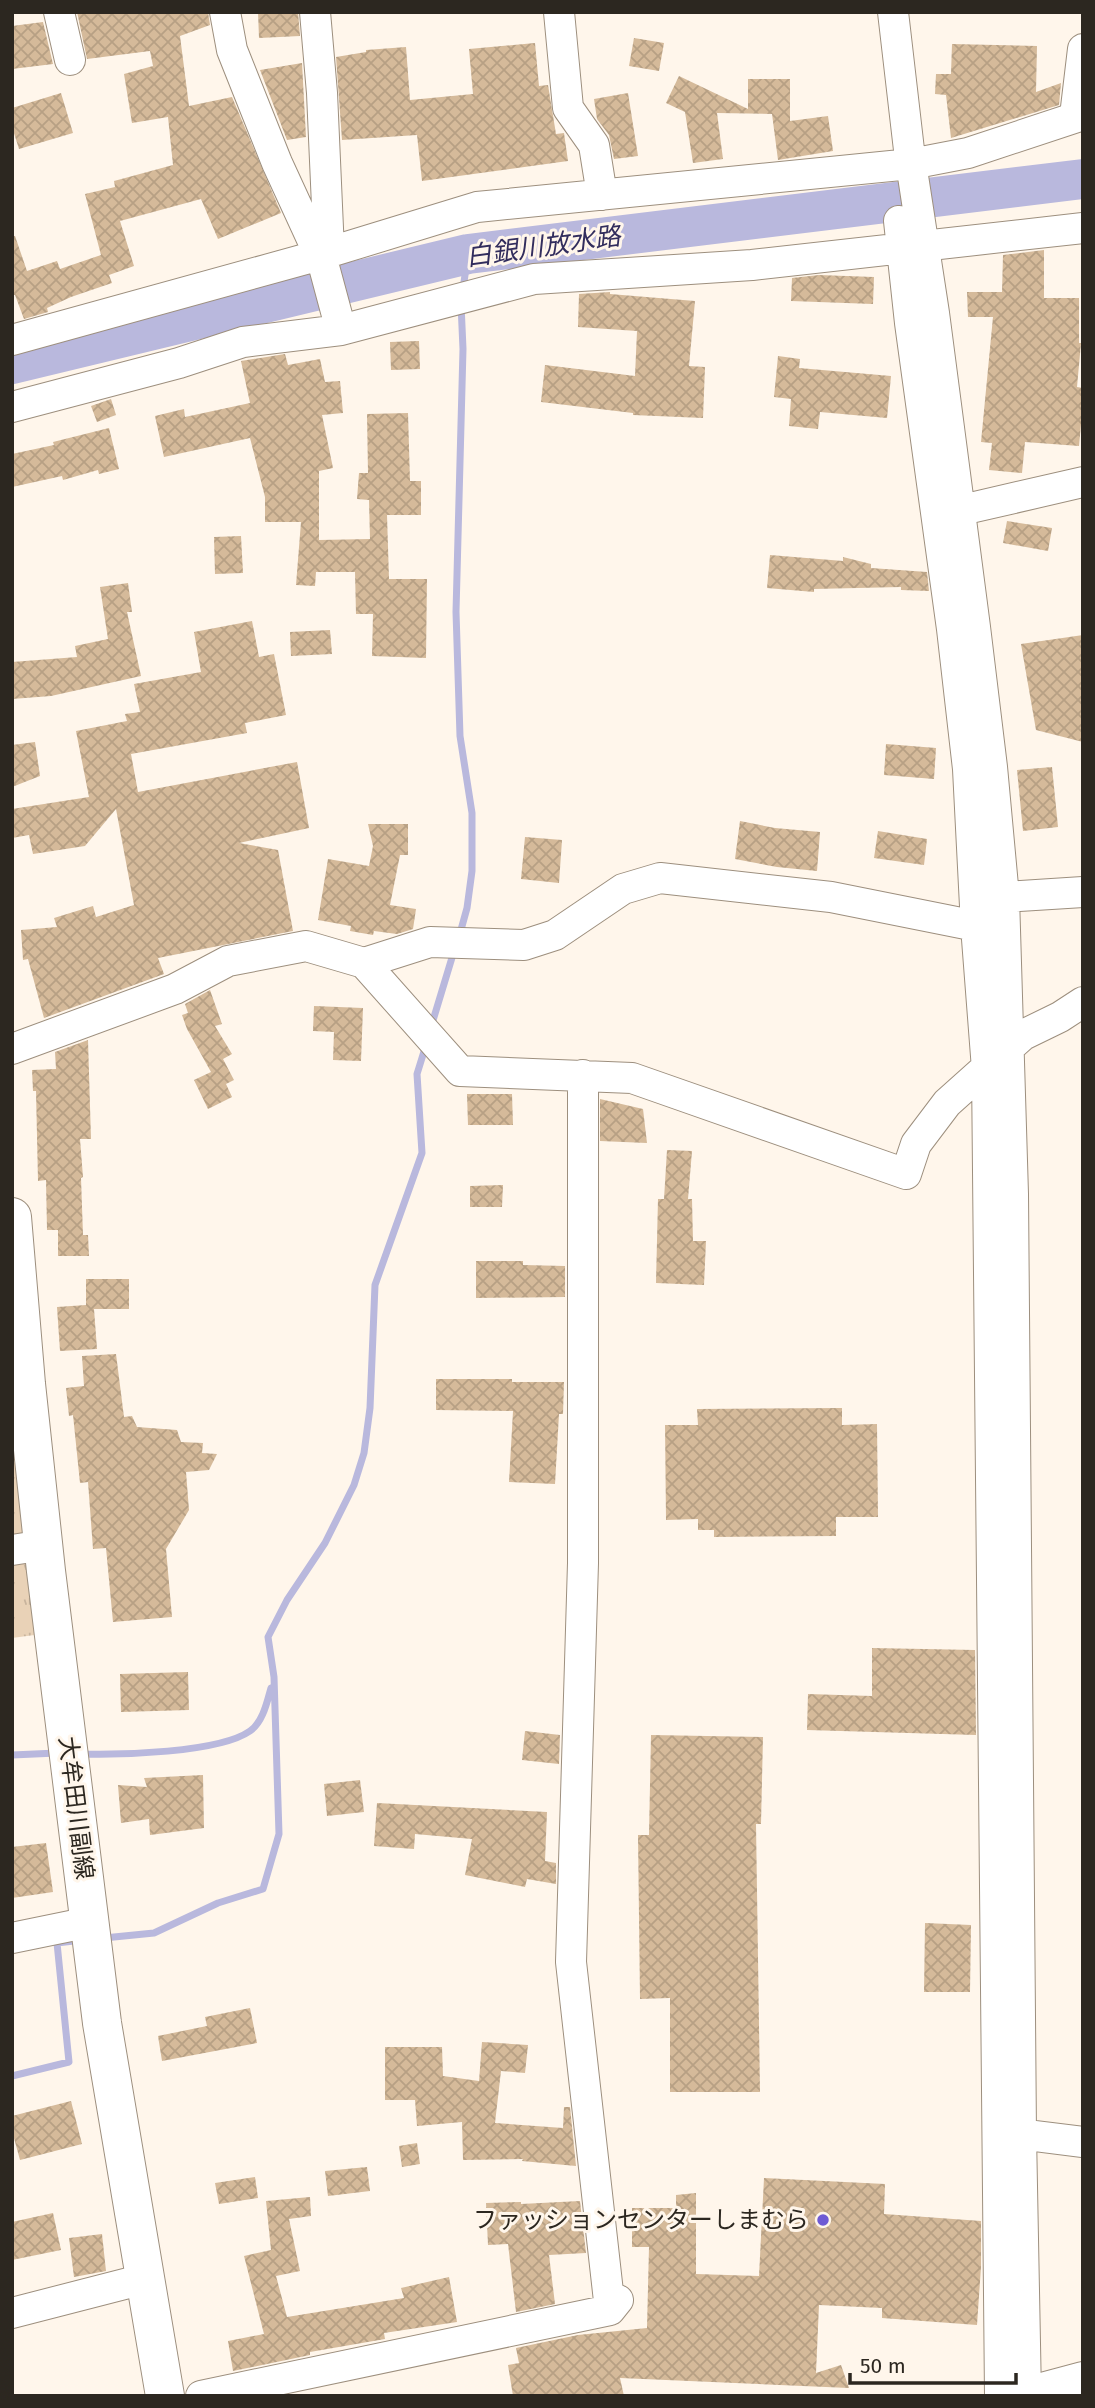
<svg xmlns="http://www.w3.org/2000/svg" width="1095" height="2408" font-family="'Fira Sans','Noto Sans JP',sans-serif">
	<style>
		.park { fill: url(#park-tufts) }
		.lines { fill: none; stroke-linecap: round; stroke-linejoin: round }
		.stream { stroke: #b9b8dd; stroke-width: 7 }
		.river { stroke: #b9b8dd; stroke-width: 40 }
		.building { fill: url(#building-cross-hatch) }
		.minor-casing { stroke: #9d8f7e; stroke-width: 32 }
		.major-casing { stroke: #9d8f7e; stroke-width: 40 }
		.minor { stroke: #fff; stroke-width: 30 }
		.major { stroke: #fff; stroke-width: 38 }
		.poi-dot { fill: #6e5ad4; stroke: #fff6eb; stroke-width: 2.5 }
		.labels { text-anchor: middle; stroke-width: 6; stroke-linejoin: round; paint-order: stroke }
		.street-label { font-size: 24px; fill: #2c2720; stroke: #fff6eb }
		.poi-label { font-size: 24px; fill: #2c2720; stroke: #fff6eb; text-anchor: end }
		.water-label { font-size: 26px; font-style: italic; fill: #322d5d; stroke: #fff6eb }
	</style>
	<defs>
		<pattern id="park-tufts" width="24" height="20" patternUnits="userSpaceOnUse" patternTransform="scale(1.75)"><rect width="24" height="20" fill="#e9d2b7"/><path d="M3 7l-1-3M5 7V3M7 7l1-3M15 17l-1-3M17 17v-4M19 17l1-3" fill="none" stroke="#c8b49d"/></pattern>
		<pattern id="building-cross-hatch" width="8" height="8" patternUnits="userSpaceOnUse" patternTransform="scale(1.75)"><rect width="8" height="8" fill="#d5ba9a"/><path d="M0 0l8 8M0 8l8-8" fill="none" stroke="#b7a084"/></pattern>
	</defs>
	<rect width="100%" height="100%" fill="#fff6eb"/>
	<path class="park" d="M 21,1462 L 42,1634 L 12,1638 L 12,1463 Z"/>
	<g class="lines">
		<path class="stream" d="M 463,289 L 468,254
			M 459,937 L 467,908 L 472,871 L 472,813 L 460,736 L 456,612 L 463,349 L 461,304
			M 431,1027 L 454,951
			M 80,1754 C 118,1755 219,1753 250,1731 C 263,1722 267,1702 271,1688
			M 12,1755 L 57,1753
			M 104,1938 L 154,1933 L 218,1903 L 263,1889 L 279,1834 L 274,1677 L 268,1637 L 287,1600 L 325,1543 L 354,1485 L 364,1453 L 370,1408 L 375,1285 L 422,1153 L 417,1074 L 426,1045
			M 12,2076 L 69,2062 L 57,1943 L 82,1940"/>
		<path class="river" d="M 12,364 L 468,254 L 1083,179"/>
	</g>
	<path class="building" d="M 77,12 L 208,12 L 210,25 L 180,36 L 189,106 L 232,97 L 281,213 L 218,239 L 201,199 L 120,221 L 134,266 L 109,275 L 112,283 L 71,297 L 47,308 L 48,312 L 24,319 L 15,295 L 12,295 L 12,236 L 15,236 L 27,271 L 57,261 L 60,269 L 101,255 L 85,194 L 115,187 L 114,181 L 173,165 L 168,117 L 132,123 L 124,74 L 153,66 L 150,51 L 87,59 Z
		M 258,12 L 298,12 L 300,36 L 259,38 Z
		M 43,22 L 53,64 L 12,69 L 12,26 Z
		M 634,38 L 664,43 L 659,71 L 629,66 Z
		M 535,43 L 539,86 L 548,85 L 556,134 L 564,133 L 568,161 L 422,181 L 417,135 L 342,140 L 336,57 L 366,52 L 366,50 L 406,47 L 410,100 L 473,94 L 469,49 Z
		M 952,44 L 1037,46 L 1036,92 L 1061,83 L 1059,105 L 951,138 L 946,95 L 935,94 L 936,74 L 951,74 Z
		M 302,63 L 306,137 L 287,140 L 260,70 Z
		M 679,76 L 748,109 L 748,79 L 790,79 L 790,121 L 828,116 L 833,151 L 778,160 L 772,114 L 717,113 L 723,159 L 693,163 L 685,112 L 666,103 Z
		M 61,93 L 73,133 L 19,149 L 12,127 L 12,108 Z
		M 628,93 L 638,156 L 614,159 L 609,135 L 597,119 L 594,99 Z
		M 1044,250 L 1044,298 L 1079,298 L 1079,343 L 1081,343 L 1077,387 L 1083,388 L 1083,403 L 1079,446 L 1025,442 L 1022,473 L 989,470 L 992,443 L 981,442 L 993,317 L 968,317 L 967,292 L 1002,292 L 1003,255 Z
		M 819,275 L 874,277 L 873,304 L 791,301 L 792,278 Z
		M 610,292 L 610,294 L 695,301 L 689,366 L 705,367 L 703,418 L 633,415 L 633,413 L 541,402 L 545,365 L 635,376 L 637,331 L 578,327 L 579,294 Z
		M 419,341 L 420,369 L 391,370 L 390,342 Z
		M 285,354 L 288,365 L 320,359 L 325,382 L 340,381 L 343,413 L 322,415 L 333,468 L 319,471 L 319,540 L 370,539 L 369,500 L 357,499 L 359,473 L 368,473 L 367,414 L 408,413 L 410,481 L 421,481 L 421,515 L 387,515 L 389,579 L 427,579 L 426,658 L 372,656 L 373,614 L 356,614 L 355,572 L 316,572 L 315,586 L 296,585 L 301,522 L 265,522 L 265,497 L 250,438 L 164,457 L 155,416 L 184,409 L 185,417 L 250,403 L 241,361 Z
		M 778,356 L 800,359 L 799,368 L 891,376 L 887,418 L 820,412 L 818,429 L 789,426 L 791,399 L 774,397 Z
		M 111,399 L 116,415 L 97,422 L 91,406 Z
		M 109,428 L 119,469 L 99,474 L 98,470 L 63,480 L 62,476 L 12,487 L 12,454 L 54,445 L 53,442 Z
		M 1007,521 L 1052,528 L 1048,551 L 1003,543 Z
		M 241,536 L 243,573 L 215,574 L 214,537 Z
		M 770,555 L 843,561 L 843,557 L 871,564 L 871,568 L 927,572 L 929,591 L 901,590 L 901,587 L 814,589 L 814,592 L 767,588 Z
		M 128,583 L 132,612 L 127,612 L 141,676 L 51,696 L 12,699 L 12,662 L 77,657 L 75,646 L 108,639 L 100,587 Z
		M 252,621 L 259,657 L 274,654 L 286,715 L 245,723 L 247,733 L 131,754 L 138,792 L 297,762 L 309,828 L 239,843 L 278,850 L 293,931 L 158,958 L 164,974 L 44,1018 L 28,959 L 23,960 L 21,930 L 57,927 L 54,918 L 93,906 L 96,917 L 134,905 L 116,809 L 85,846 L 33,854 L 29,835 L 12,838 L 12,809 L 89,797 L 76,731 L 127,721 L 125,714 L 140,712 L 134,684 L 201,672 L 194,632 Z
		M 330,630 L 332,654 L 291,656 L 290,632 Z
		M 1083,635 L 1083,742 L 1036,730 L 1021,644 Z
		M 35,742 L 40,776 L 12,787 L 12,745 Z
		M 886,744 L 936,748 L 934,779 L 884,775 Z
		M 1052,767 L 1058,827 L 1023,831 L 1017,770 Z
		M 740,821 L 775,828 L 820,832 L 817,871 L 777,867 L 735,859 Z
		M 368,824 L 408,824 L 408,855 L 400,855 L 390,905 L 416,909 L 413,929 L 397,934 L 374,931 L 373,935 L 350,931 L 351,926 L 318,920 L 328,859 L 369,866 L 373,846 Z
		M 878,831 L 927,839 L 924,865 L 874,858 Z
		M 525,837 L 562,840 L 559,883 L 521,879 Z
		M 210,990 L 222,1024 L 215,1026 L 232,1054 L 223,1059 L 234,1080 L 226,1084 L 232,1097 L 208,1109 L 194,1080 L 211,1072 L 187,1029 L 182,1015 L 188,1013 L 185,1004 Z
		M 314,1006 L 363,1008 L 361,1061 L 333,1060 L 334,1032 L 313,1031 Z
		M 88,1040 L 91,1139 L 80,1139 L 83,1177 L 81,1178 L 83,1235 L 88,1235 L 89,1256 L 58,1256 L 58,1230 L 47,1230 L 46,1180 L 38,1181 L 36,1091 L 33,1091 L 32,1070 L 56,1069 L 55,1052 Z
		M 467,1094 L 512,1094 L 513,1125 L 468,1125 Z
		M 600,1099 L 643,1109 L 647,1143 L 600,1141 Z
		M 667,1150 L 692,1151 L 688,1199 L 692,1199 L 693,1241 L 706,1241 L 704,1285 L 656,1283 L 658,1199 L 664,1199 Z
		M 503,1185 L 502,1207 L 470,1207 L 470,1186 Z
		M 476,1261 L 523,1261 L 523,1265 L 565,1266 L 565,1297 L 476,1298 Z
		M 86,1279 L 129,1279 L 129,1309 L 94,1309 L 97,1349 L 60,1351 L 57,1307 L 86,1305 Z
		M 116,1354 L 124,1417 L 132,1416 L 137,1427 L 177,1430 L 181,1442 L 203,1443 L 202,1453 L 217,1454 L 209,1470 L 186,1472 L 189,1510 L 166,1549 L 172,1617 L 113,1622 L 106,1548 L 93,1549 L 88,1482 L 80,1483 L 73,1415 L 69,1416 L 66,1388 L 84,1386 L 82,1356 Z
		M 436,1379 L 512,1379 L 512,1382 L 564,1382 L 563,1414 L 559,1414 L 555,1484 L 509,1482 L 513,1411 L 436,1410 Z
		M 842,1408 L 842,1425 L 877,1424 L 878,1517 L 836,1517 L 836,1536 L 714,1537 L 714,1530 L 698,1530 L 698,1519 L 666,1520 L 665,1425 L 698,1425 L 697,1409 Z
		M 872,1648 L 975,1650 L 976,1735 L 807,1730 L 808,1694 L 872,1696 Z
		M 188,1672 L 189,1710 L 121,1712 L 120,1674 Z
		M 525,1731 L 560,1735 L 559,1764 L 522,1760 Z
		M 651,1735 L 763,1737 L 761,1824 L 756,1824 L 760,2092 L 670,2092 L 670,1998 L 640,1999 L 638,1835 L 649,1835 Z
		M 203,1775 L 204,1828 L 150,1835 L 149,1819 L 121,1823 L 118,1785 L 147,1787 L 144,1778 Z
		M 360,1780 L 364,1812 L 327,1816 L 324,1784 Z
		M 377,1803 L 547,1812 L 545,1861 L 556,1863 L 556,1884 L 527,1879 L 525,1887 L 465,1875 L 472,1839 L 415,1834 L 414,1849 L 374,1846 Z
		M 46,1843 L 53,1892 L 12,1898 L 12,1847 Z
		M 925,1923 L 971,1925 L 970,1992 L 924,1992 Z
		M 250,2008 L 257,2043 L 162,2061 L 158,2036 L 207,2026 L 205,2017 Z
		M 482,2042 L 528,2045 L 525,2073 L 501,2071 L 495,2123 L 563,2128 L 564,2107 L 570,2107 L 576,2166 L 522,2161 L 523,2159 L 463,2160 L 462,2122 L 417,2126 L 415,2100 L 385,2100 L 385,2047 L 442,2047 L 443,2076 L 479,2081 Z
		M 71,2101 L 82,2144 L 20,2160 L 12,2131 L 12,2116 Z
		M 417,2143 L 420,2164 L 402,2167 L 399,2146 Z
		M 367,2167 L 370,2191 L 328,2196 L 325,2171 Z
		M 255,2177 L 258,2198 L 219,2204 L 215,2183 Z
		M 764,2178 L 885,2184 L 884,2214 L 981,2221 L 981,2267 L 977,2325 L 882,2318 L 882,2308 L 819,2305 L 816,2373 L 841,2365 L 849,2388 L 620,2378 L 624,2396 L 513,2396 L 508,2365 L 519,2363 L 516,2348 L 578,2335 L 647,2328 L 649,2247 L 632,2247 L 632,2208 L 676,2208 L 676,2195 L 696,2193 L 696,2274 L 759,2276 Z
		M 310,2197 L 311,2216 L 289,2219 L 300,2271 L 276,2276 L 287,2317 L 404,2298 L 401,2288 L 449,2277 L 457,2322 L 384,2333 L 385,2339 L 310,2352 L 310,2355 L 233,2371 L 228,2341 L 264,2334 L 244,2256 L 271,2250 L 266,2201 Z
		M 580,2201 L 586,2253 L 549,2255 L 555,2304 L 516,2312 L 508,2244 L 488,2245 L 486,2203 L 521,2202 L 521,2204 Z
		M 53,2213 L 61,2250 L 12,2260 L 12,2222 Z
		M 102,2234 L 106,2271 L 74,2277 L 69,2238 Z"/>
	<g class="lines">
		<defs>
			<path id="minor" d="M 59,12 L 70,60
				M 225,12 L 232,50 L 277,163 L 323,263 L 341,330
				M 315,12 L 322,93 L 329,251
				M 559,12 L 568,108 L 594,145 L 602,195
				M 893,12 L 909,150 L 934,313 L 975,627 L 992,767 L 1004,897 L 1013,1194 L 1021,2134 L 1026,2396
				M 1075,116 L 1083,49
				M 899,221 L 910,323 L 952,629 L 968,769 L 976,926 L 987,1069 L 1000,2396
				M 12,340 L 320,255 L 477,207 L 911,164 L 968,153 L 1083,115
				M 12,407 L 179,363 L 243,342 L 341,330 L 534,279 L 752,265 L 1083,228
				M 940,515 L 1083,482
				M 364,963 L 460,1071 L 632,1078 L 906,1174 L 916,1144 L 947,1103 L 1023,1035 L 1060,1017 L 1083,1002
				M 12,1049 L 175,989 L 228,961 L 306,946 L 364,963 L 430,942 L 524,945 L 555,935 L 623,889 L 660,878 L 831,897 L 976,926 L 1004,897 L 1083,892
				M 583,1075 L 583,1563 L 571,1962 L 610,2310
				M 12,1550 L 31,1547
				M 12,1938 L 90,1922
				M 1003,2132 L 1083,2142
				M 12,2313 L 144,2279
				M 201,2396 L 610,2310 L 618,2300"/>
			<path id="major" d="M 12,1217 L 26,1384 L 46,1571 L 102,2023 L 165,2396
				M 1027,2396 L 1083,2381"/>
		</defs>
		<use href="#minor" class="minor-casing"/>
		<use href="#major" class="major-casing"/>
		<use href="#minor" class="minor"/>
		<use href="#major" class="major"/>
	</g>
	<circle class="poi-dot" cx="823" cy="2220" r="7"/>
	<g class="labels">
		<g class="street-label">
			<text transform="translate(76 1808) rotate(83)" y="8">大牟田川副線</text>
		</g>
		<g class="poi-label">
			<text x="809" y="2228">ファッションセンターしまむら</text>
		</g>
		<g class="water-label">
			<text transform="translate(543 246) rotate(-8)" y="9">白銀川放水路</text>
		</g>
	</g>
	<rect width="1095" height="2408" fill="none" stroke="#2c2720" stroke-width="28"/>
	<path d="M850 2373v10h166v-10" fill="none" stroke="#2c2720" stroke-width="3.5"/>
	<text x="860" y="2373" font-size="21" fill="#2c2720" stroke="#fff6eb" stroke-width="5" paint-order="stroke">50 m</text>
</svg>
